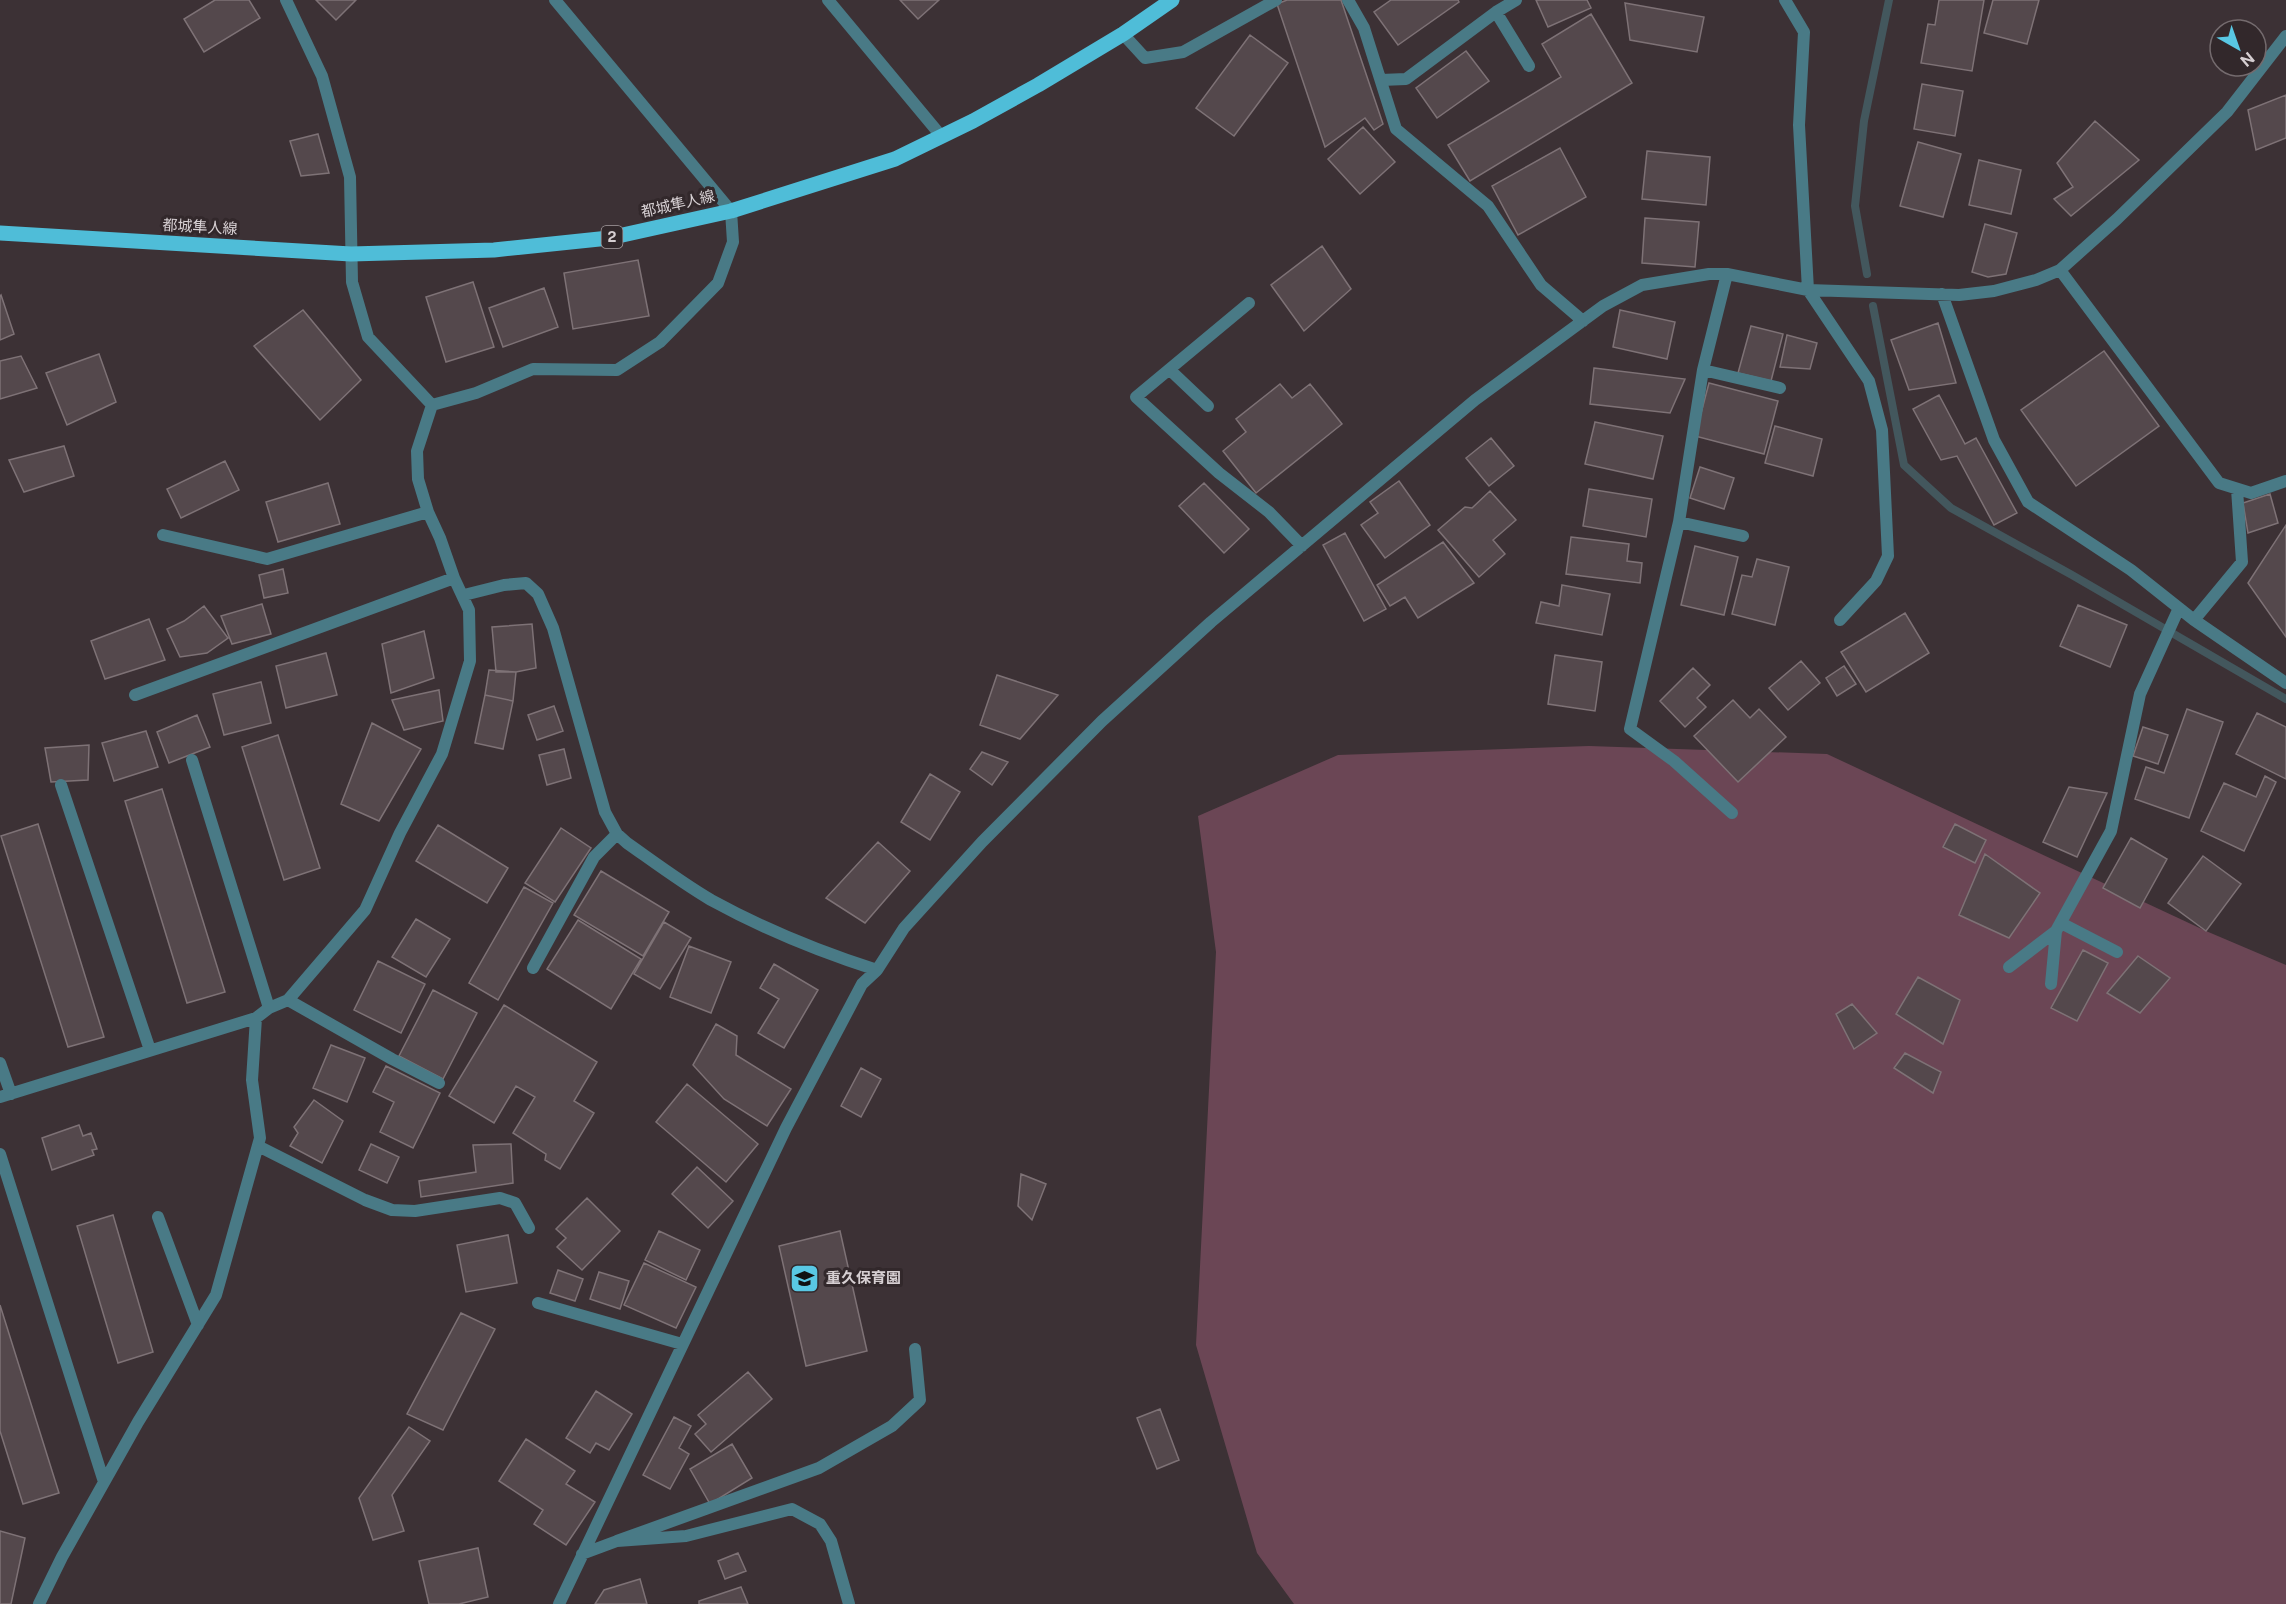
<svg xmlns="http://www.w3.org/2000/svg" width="2286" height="1604" font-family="'Public Sans','Noto Sans JP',sans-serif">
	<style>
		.green { fill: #6b4655 }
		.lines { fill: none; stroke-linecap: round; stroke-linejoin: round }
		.stream { stroke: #43575d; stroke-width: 8 }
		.building { fill: #54484c; stroke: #7e7276; stroke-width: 1.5 }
		.street { stroke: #497a86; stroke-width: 12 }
		.primary { stroke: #4fbdd8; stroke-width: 15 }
		.labels { text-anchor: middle; stroke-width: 6; stroke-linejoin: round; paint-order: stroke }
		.shield { fill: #32282b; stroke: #a59da0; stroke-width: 1.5 }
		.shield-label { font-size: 14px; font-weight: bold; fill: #d6cfd2 }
		.street-label { font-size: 15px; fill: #d6cfd2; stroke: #32282b }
		.poi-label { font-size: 15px; font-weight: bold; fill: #d6cfd2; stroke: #32282b; text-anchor: start }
	</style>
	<rect width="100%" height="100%" fill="#3c3135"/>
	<path class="green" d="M 1589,746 L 1827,754 L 2206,931 L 2286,965 L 2286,1604 L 1294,1604 L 1257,1553 L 1196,1345 L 1216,952 L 1198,816 L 1338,755 Z"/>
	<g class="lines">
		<path class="stream" d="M 1867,274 L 1855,206 L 1864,121 L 1889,0
			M 1873,306 L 1904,465 L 1951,508 L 2072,575 L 2286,699"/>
	</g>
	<path class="building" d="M 215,0 L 249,0 L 260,18 L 204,52 L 184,19 Z
		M 316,0 L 356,0 L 336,20 Z
		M 900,0 L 939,0 L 918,19 Z
		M 1287,0 L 1341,0 L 1383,124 L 1374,130 L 1365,118 L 1325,147 L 1277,4 Z
		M 1391,0 L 1458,0 L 1459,2 L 1398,45 L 1374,12 Z
		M 1536,0 L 1587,0 L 1591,8 L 1548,27 Z
		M 1939,0 L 1984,0 L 1972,71 L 1921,63 L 1928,24 L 1935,25 Z
		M 1993,0 L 2039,0 L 2027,44 L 1984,33 Z
		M 1625,3 L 1704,17 L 1697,52 L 1630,40 Z
		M 1591,14 L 1632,83 L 1470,181 L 1448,145 L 1561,77 L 1542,44 Z
		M 1250,35 L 1288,63 L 1234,136 L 1196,108 Z
		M 1466,51 L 1489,81 L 1437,118 L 1416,88 Z
		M 1922,84 L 1963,91 L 1955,136 L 1914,129 Z
		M 2286,95 L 2286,138 L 2256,150 L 2248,110 Z
		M 2095,121 L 2139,160 L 2071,216 L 2054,199 L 2073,187 L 2057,163 Z
		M 1363,127 L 1395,162 L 1360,194 L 1328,159 Z
		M 318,134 L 329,173 L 301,176 L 290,141 Z
		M 1918,142 L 1961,154 L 1943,217 L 1900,206 Z
		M 1560,148 L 1586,197 L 1518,235 L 1492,186 Z
		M 1647,151 L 1710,157 L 1706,205 L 1642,199 Z
		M 1979,160 L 2021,170 L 2011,214 L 1969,205 Z
		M 1645,218 L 1699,222 L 1695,267 L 1642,263 Z
		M 1985,224 L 2017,233 L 2006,274 L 1988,277 L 1972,272 Z
		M 1322,246 L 1351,289 L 1304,331 L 1271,285 Z
		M 638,260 L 649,316 L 573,329 L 564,273 Z
		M 473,282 L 494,347 L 446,362 L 426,297 Z
		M 544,288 L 558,327 L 503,347 L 489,308 Z
		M 1,295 L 14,334 L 0,340 L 0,296 Z
		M 303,310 L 361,380 L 320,420 L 254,346 Z
		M 1620,310 L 1675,322 L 1667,359 L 1613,347 Z
		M 1938,323 L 1956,383 L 1909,390 L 1891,340 Z
		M 1751,326 L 1783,334 L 1771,381 L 1738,373 Z
		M 1787,335 L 1817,343 L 1810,369 L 1780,367 Z
		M 2104,351 L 2159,426 L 2076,486 L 2021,410 Z
		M 99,354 L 116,402 L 67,425 L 46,373 Z
		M 21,356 L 37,388 L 0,399 L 0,361 Z
		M 1594,368 L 1685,379 L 1670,413 L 1590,404 Z
		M 1709,383 L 1778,401 L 1764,454 L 1695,436 Z
		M 1280,384 L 1292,398 L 1310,384 L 1342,424 L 1256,493 L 1223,451 L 1246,432 L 1236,419 Z
		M 1939,395 L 1965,444 L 1976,438 L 2017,513 L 1994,525 L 1957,456 L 1941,460 L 1913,409 Z
		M 1595,422 L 1663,436 L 1653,479 L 1585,464 Z
		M 1775,426 L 1822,439 L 1813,476 L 1765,463 Z
		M 1491,438 L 1514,466 L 1489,486 L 1466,458 Z
		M 64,446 L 74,476 L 24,492 L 9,460 Z
		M 225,461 L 239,490 L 181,518 L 167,489 Z
		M 1700,467 L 1734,478 L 1724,509 L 1690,498 Z
		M 1399,481 L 1430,525 L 1385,558 L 1361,525 L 1378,513 L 1370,502 Z
		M 328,483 L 340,524 L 278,542 L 266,502 Z
		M 1204,483 L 1249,529 L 1224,553 L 1179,506 Z
		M 1589,489 L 1652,499 L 1646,537 L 1583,526 Z
		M 1490,491 L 1516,520 L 1493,540 L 1505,554 L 1479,577 L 1438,530 L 1465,507 L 1472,508 Z
		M 2270,494 L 2278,523 L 2248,533 L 2243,503 Z
		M 2286,525 L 2286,637 L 2248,583 Z
		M 1345,533 L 1386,609 L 1364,621 L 1323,545 Z
		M 1571,537 L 1629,544 L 1627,561 L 1642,563 L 1640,583 L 1566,574 Z
		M 1443,542 L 1474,583 L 1418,618 L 1405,597 L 1390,606 L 1377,585 Z
		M 1695,546 L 1738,557 L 1724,615 L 1681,605 Z
		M 1757,559 L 1789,567 L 1775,625 L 1732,614 L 1742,575 L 1752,577 Z
		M 283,569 L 288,593 L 264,598 L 259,575 Z
		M 1562,585 L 1610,594 L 1602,635 L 1536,623 L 1541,602 L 1559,606 Z
		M 262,604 L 271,634 L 232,644 L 221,616 Z
		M 2078,605 L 2127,625 L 2110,667 L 2060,646 Z
		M 204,606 L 228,638 L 207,653 L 180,657 L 167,629 L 184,621 Z
		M 1905,613 L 1929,653 L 1866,692 L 1841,652 Z
		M 149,619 L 165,660 L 105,679 L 91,641 Z
		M 532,624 L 536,668 L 516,672 L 496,672 L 492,627 Z
		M 424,631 L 434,678 L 391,693 L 382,644 Z
		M 326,653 L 337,695 L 286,708 L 276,666 Z
		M 1555,655 L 1602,662 L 1595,711 L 1548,704 Z
		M 1801,661 L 1820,683 L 1788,710 L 1769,688 Z
		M 1844,666 L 1856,684 L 1837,696 L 1826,678 Z
		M 1693,668 L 1710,685 L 1697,698 L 1706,707 L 1685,727 L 1660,701 Z
		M 489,670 L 516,672 L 513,701 L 485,695 Z
		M 997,675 L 1058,695 L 1020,739 L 980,725 Z
		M 261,682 L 271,723 L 224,735 L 213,694 Z
		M 439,690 L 443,721 L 404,730 L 392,700 Z
		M 485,695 L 513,701 L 503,749 L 475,743 Z
		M 1733,700 L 1750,718 L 1759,709 L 1786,737 L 1738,782 L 1694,736 Z
		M 554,706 L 563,731 L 537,740 L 528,715 Z
		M 2187,709 L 2223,722 L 2189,818 L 2135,799 L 2146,767 L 2164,773 Z
		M 2257,713 L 2286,727 L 2286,779 L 2236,754 Z
		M 197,715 L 210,747 L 169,763 L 157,732 Z
		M 372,723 L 421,749 L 379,821 L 341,804 Z
		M 2143,727 L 2168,735 L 2158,764 L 2133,756 Z
		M 146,731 L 158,767 L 114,781 L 102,743 Z
		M 278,735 L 320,868 L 284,880 L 242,747 Z
		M 89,745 L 88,780 L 51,782 L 45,748 Z
		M 564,749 L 571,778 L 547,785 L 539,755 Z
		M 982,752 L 1008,762 L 992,785 L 970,769 Z
		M 930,774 L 960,792 L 930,840 L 901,822 Z
		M 2265,776 L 2276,782 L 2244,851 L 2201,831 L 2224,783 L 2256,797 Z
		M 2069,787 L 2107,793 L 2077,857 L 2043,842 Z
		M 162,789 L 225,992 L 187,1003 L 125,801 Z
		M 38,824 L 104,1037 L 68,1047 L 1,836 Z
		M 1955,824 L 1986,840 L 1975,863 L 1943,847 Z
		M 438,825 L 508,868 L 487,903 L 416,861 Z
		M 561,828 L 591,848 L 555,902 L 525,883 Z
		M 2131,838 L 2167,859 L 2140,908 L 2103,888 Z
		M 878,842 L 910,871 L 865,923 L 826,898 Z
		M 1985,854 L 2040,893 L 2009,938 L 1959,915 Z
		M 2203,856 L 2241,884 L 2206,931 L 2168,903 Z
		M 601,871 L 669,912 L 643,956 L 574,915 Z
		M 524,887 L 553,903 L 498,1000 L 469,983 Z
		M 416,919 L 450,939 L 426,977 L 392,957 Z
		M 578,920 L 641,959 L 611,1009 L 547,969 Z
		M 664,922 L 691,938 L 660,989 L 634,974 Z
		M 689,946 L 731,962 L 711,1013 L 670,997 Z
		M 2083,950 L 2108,963 L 2077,1021 L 2051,1008 Z
		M 2138,956 L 2170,978 L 2140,1013 L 2107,993 Z
		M 378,961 L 425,984 L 401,1033 L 354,1010 Z
		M 774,964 L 818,990 L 784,1048 L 758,1033 L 779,999 L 760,988 Z
		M 1918,977 L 1960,1000 L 1943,1044 L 1896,1014 Z
		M 433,990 L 477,1013 L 443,1079 L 399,1056 Z
		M 1852,1004 L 1877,1033 L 1854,1049 L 1836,1014 Z
		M 504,1005 L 597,1062 L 574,1101 L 594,1113 L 560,1169 L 545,1160 L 546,1154 L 513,1133 L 535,1097 L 516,1086 L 494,1123 L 449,1096 Z
		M 716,1024 L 737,1036 L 736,1055 L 791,1089 L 767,1126 L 724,1099 L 693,1065 Z
		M 331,1045 L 365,1058 L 347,1102 L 313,1088 Z
		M 1905,1053 L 1941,1072 L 1933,1093 L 1894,1068 Z
		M 386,1066 L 440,1093 L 413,1148 L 380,1132 L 394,1102 L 373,1092 Z
		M 861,1068 L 881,1079 L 861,1117 L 841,1106 Z
		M 687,1084 L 758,1144 L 726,1182 L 656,1122 Z
		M 314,1100 L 343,1121 L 322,1163 L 290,1146 L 298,1133 L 294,1127 Z
		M 79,1125 L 83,1136 L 91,1133 L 97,1149 L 92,1150 L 94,1155 L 52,1170 L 42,1138 Z
		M 371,1144 L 399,1157 L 387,1183 L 359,1170 Z
		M 511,1144 L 513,1183 L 421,1197 L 419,1181 L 476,1172 L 473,1145 Z
		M 697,1167 L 733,1201 L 708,1228 L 672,1194 Z
		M 1021,1174 L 1046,1184 L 1032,1220 L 1018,1206 Z
		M 587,1198 L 620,1231 L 582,1270 L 557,1247 L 566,1238 L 556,1229 Z
		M 113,1215 L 153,1352 L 118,1363 L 77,1226 Z
		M 659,1231 L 700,1250 L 686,1280 L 645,1260 Z
		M 840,1231 L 867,1351 L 806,1366 L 779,1246 Z
		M 508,1235 L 517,1283 L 466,1292 L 457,1245 Z
		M 644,1263 L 696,1287 L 676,1328 L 624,1305 Z
		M 558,1270 L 583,1279 L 575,1301 L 550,1293 Z
		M 599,1272 L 629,1281 L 620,1309 L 590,1299 Z
		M 0,1305 L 59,1493 L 23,1504 L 0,1431 Z
		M 461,1313 L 495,1329 L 443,1430 L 407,1414 Z
		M 748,1372 L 772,1399 L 711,1452 L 695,1434 L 706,1424 L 698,1415 Z
		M 596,1391 L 632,1414 L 609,1450 L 596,1443 L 590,1453 L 566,1438 Z
		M 1160,1409 L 1179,1460 L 1157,1469 L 1137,1418 Z
		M 674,1417 L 691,1426 L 679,1448 L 689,1454 L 670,1489 L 643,1475 Z
		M 409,1427 L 430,1441 L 392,1495 L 404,1531 L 373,1540 L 359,1498 Z
		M 526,1439 L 575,1471 L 566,1484 L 595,1502 L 566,1545 L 534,1524 L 543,1510 L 499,1481 Z
		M 732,1444 L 752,1478 L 710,1504 L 690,1469 Z
		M 0,1531 L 25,1538 L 11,1604 L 0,1604 Z
		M 478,1548 L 488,1597 L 459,1604 L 429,1604 L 419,1561 Z
		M 738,1553 L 746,1571 L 725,1579 L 718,1561 Z
		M 640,1579 L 647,1604 L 595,1604 L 604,1590 Z
		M 741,1587 L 748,1604 L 699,1604 L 699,1601 Z"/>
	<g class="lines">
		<path class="street" d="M 286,0 L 322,76 L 350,177 L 352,282 L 368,337 L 432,405
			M 828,0 L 942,137
			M 1348,0 L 1364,28 L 1396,129 L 1488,206 L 1541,285 L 1583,321
			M 1785,0 L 1804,32 L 1799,125 L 1808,290 L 1869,381 L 1882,430 L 1888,556 L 1876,581 L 1840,620
			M 1496,12 L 1529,66
			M 1123,34 L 1145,58 L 1183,52 L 1276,0
			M 1381,80 L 1406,79 L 1496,12 L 1516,0
			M 2060,270 L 2219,483 L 2251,493 L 2286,481
			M 1727,274 L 1703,370 L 1679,522 L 1630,729 L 1674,761 L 1732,813
			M 1942,294 L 1994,440 L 2028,502 L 2131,570 L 2194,620 L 2286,683
			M 1249,303 L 1136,397 L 1219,473 L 1269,512 L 1302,546
			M 1170,370 L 1208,406
			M 1703,370 L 1780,388
			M 1679,522 L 1743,536
			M 163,535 L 267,559 L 428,512
			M 464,595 L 504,585 L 526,583 L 538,594 L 553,628 L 605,812 L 617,834 L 627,843 C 654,862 682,883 711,900 C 764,929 820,952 877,970
			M 2194,620 L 2242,562 L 2237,489
			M 135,695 L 454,578
			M 192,760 L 269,1008
			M 61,785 L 150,1050
			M 2061,923 L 2117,952
			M 2009,967 L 2056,931 L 2111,831 L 2140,694 L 2179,608
			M 533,968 L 594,857 L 617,834
			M 2051,984 L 2056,931
			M 288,1000 L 392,1059 L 439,1083
			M 0,1063 L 11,1094
			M 0,1097 L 256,1018
			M 258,1146 L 365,1200 L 392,1210 L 415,1211 L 500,1198 L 515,1203 L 529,1228
			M 0,1154 L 104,1482
			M 158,1217 L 198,1325
			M 538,1303 L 682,1344
			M 617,1541 L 819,1468 L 892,1426 L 920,1400 L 915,1349
			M 582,1554 L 617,1541 L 686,1536 L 792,1509 L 820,1524 L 831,1541 L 849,1604
			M 39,1604 L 62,1557 L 138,1422 L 216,1295 L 260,1138 L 252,1080 L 256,1018 L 269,1008 L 288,1000 L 365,910 L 400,833 L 442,754 L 470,661 L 469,610 L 454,578 L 440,538 L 428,512 L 418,479 L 417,451 L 432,405 L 476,393 L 533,369 L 617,370 L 660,342 L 718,283 L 733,242 L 731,211 L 555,0
			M 559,1604 L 786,1128 L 862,984 L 877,970 L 904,928 L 982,842 L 1102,721 L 1211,622 L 1475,400 L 1603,306 L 1642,285 L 1709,274 L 1727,274 L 1808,290 L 1959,295 L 1994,291 L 2036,280 L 2060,270 L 2117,219 L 2227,112 L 2286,36"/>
		<path class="primary" d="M 0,233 L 351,254 L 494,250 L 609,238 L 731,211 L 895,159 L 973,121 L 1038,85 L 1123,34 L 1172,0"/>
	</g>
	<defs>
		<symbol id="school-square" viewBox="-11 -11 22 22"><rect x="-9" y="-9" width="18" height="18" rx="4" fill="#59c8e4" stroke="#32282b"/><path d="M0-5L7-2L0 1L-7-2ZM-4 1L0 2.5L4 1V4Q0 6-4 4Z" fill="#111"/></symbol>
	</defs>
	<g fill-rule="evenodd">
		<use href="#school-square" x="788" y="1262" width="33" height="33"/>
	</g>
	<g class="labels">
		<rect class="shield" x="601.5" y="226" width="21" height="22" rx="4.5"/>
		<g class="shield-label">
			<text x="612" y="242">2</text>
		</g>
		<g class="street-label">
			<text transform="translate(678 204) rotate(-13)" y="5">都城隼人線</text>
			<text transform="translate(200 227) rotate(3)" y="5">都城隼人線</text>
		</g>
		<g class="poi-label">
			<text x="826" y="1283">重久保育園</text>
		</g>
	</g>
	<g transform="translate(2238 48) rotate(140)"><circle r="28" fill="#32282b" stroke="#746b6e" stroke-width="1.5"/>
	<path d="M0-4.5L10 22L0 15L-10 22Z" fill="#59c8e4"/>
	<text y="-9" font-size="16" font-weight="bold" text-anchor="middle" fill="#d6cfd2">N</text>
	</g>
</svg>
